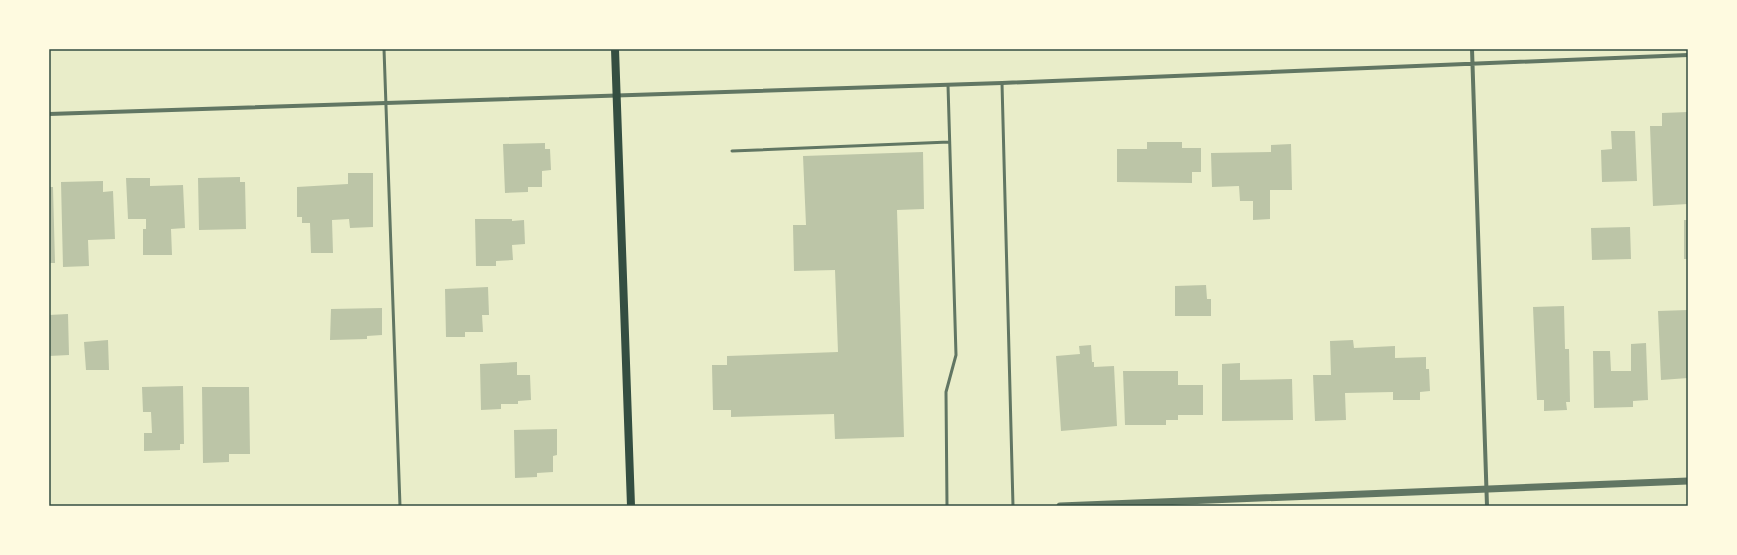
<svg xmlns="http://www.w3.org/2000/svg" width="1737" height="555" font-family="Inter,sans-serif">
	<style>
		.building { fill: #bcc5a7 }
		.lines { fill: none; stroke-linecap: round; stroke-linejoin: round }
		.service { stroke: #617663; stroke-width: 3 }
		.minor { stroke: #617663; stroke-width: 4 }
		.tertiary { stroke: #617663; stroke-width: 7 }
		.secondary { stroke: #344e41; stroke-width: 8 }
		.neatline { fill: none; stroke: #344e41; stroke-width: 1.5 }
	</style>
	<rect width="100%" height="100%" fill="#e9edc9"/>
	<path class="building" d="M 1688,112 L 1688,204 L 1653,206 L 1650,126 L 1662,126 L 1662,113 Z
		M 1611,131 L 1635,131 L 1637,181 L 1602,182 L 1601,150 L 1612,149 Z
		M 1147,142 L 1182,142 L 1182,148 L 1201,148 L 1201,172 L 1192,172 L 1192,183 L 1117,182 L 1117,149 L 1147,149 Z
		M 545,143 L 545,149 L 550,149 L 551,170 L 542,171 L 542,187 L 528,187 L 528,192 L 505,193 L 503,144 Z
		M 1291,144 L 1292,190 L 1270,190 L 1270,219 L 1253,220 L 1253,201 L 1240,201 L 1239,186 L 1212,187 L 1211,153 L 1271,152 L 1271,145 Z
		M 923,152 L 924,209 L 897,210 L 904,437 L 835,439 L 834,414 L 731,417 L 731,410 L 713,410 L 712,365 L 727,365 L 727,356 L 838,352 L 835,270 L 794,271 L 793,225 L 806,225 L 803,156 Z
		M 348,173 L 373,173 L 373,227 L 350,228 L 349,219 L 332,220 L 333,253 L 311,253 L 310,223 L 302,223 L 302,217 L 297,217 L 297,187 L 348,184 Z
		M 240,177 L 240,182 L 245,182 L 246,229 L 199,230 L 198,178 Z
		M 126,178 L 150,178 L 150,186 L 183,185 L 185,228 L 171,229 L 172,255 L 143,255 L 143,229 L 146,229 L 146,219 L 128,219 Z
		M 103,181 L 103,192 L 113,191 L 115,239 L 88,240 L 89,266 L 63,267 L 61,182 Z
		M 49,187 L 53,187 L 55,263 L 49,263 Z
		M 475,219 L 512,219 L 512,221 L 524,220 L 525,244 L 512,245 L 513,260 L 496,261 L 496,266 L 476,266 Z
		M 1684,220 L 1688,220 L 1688,259 L 1684,259 Z
		M 1630,227 L 1631,259 L 1592,260 L 1591,228 Z
		M 1206,285 L 1207,299 L 1211,299 L 1211,316 L 1175,316 L 1175,286 Z
		M 488,287 L 489,315 L 482,315 L 483,332 L 465,332 L 465,337 L 446,337 L 445,289 Z
		M 1564,306 L 1565,349 L 1569,349 L 1570,402 L 1566,402 L 1567,410 L 1544,411 L 1544,400 L 1537,400 L 1533,307 Z
		M 382,308 L 382,335 L 367,336 L 367,339 L 330,340 L 331,309 Z
		M 1688,310 L 1688,378 L 1661,380 L 1658,311 Z
		M 68,314 L 69,355 L 49,356 L 49,315 Z
		M 108,340 L 109,370 L 86,370 L 84,342 Z
		M 1353,340 L 1354,348 L 1395,346 L 1395,358 L 1426,357 L 1426,369 L 1429,369 L 1430,391 L 1420,392 L 1420,400 L 1393,400 L 1393,392 L 1345,393 L 1346,420 L 1315,421 L 1313,375 L 1331,375 L 1330,341 Z
		M 1646,343 L 1648,400 L 1633,401 L 1633,407 L 1594,408 L 1593,351 L 1610,351 L 1611,371 L 1631,371 L 1631,344 Z
		M 1091,345 L 1092,362 L 1094,362 L 1094,367 L 1114,366 L 1117,426 L 1061,431 L 1056,356 L 1080,354 L 1079,346 Z
		M 517,362 L 517,375 L 530,375 L 531,400 L 518,401 L 518,404 L 501,404 L 501,409 L 481,410 L 480,364 Z
		M 1240,363 L 1240,380 L 1292,379 L 1293,420 L 1222,421 L 1222,364 Z
		M 1123,371 L 1178,371 L 1178,385 L 1203,385 L 1203,415 L 1178,415 L 1178,420 L 1166,420 L 1166,425 L 1125,425 Z
		M 183,386 L 184,444 L 180,444 L 180,450 L 144,451 L 144,433 L 152,433 L 151,412 L 143,412 L 142,387 Z
		M 202,387 L 249,387 L 250,454 L 229,454 L 229,462 L 203,463 Z
		M 557,429 L 557,455 L 553,456 L 553,472 L 537,473 L 537,477 L 515,478 L 514,430 Z"/>
	<g class="lines">
		<path class="service" d="M 384,49 L 400,506
			M 1002,83 L 1013,506
			M 732,151 L 949,142
			M 947,506 L 946,392 L 956,355 L 948,85"/>
		<path class="minor" d="M 1472,49 L 1487,506
			M 49,114 L 1002,83 L 1688,55"/>
		<path class="tertiary" d="M 1060,506 L 1688,481"/>
		<path class="secondary" d="M 615,49 L 631,506"/>
	</g>
	<rect width="1737" height="555" fill="none" stroke="#fefae0" stroke-width="100"/>
	<rect x="50" y="50" width="1637" height="455" class="neatline"/>
</svg>
